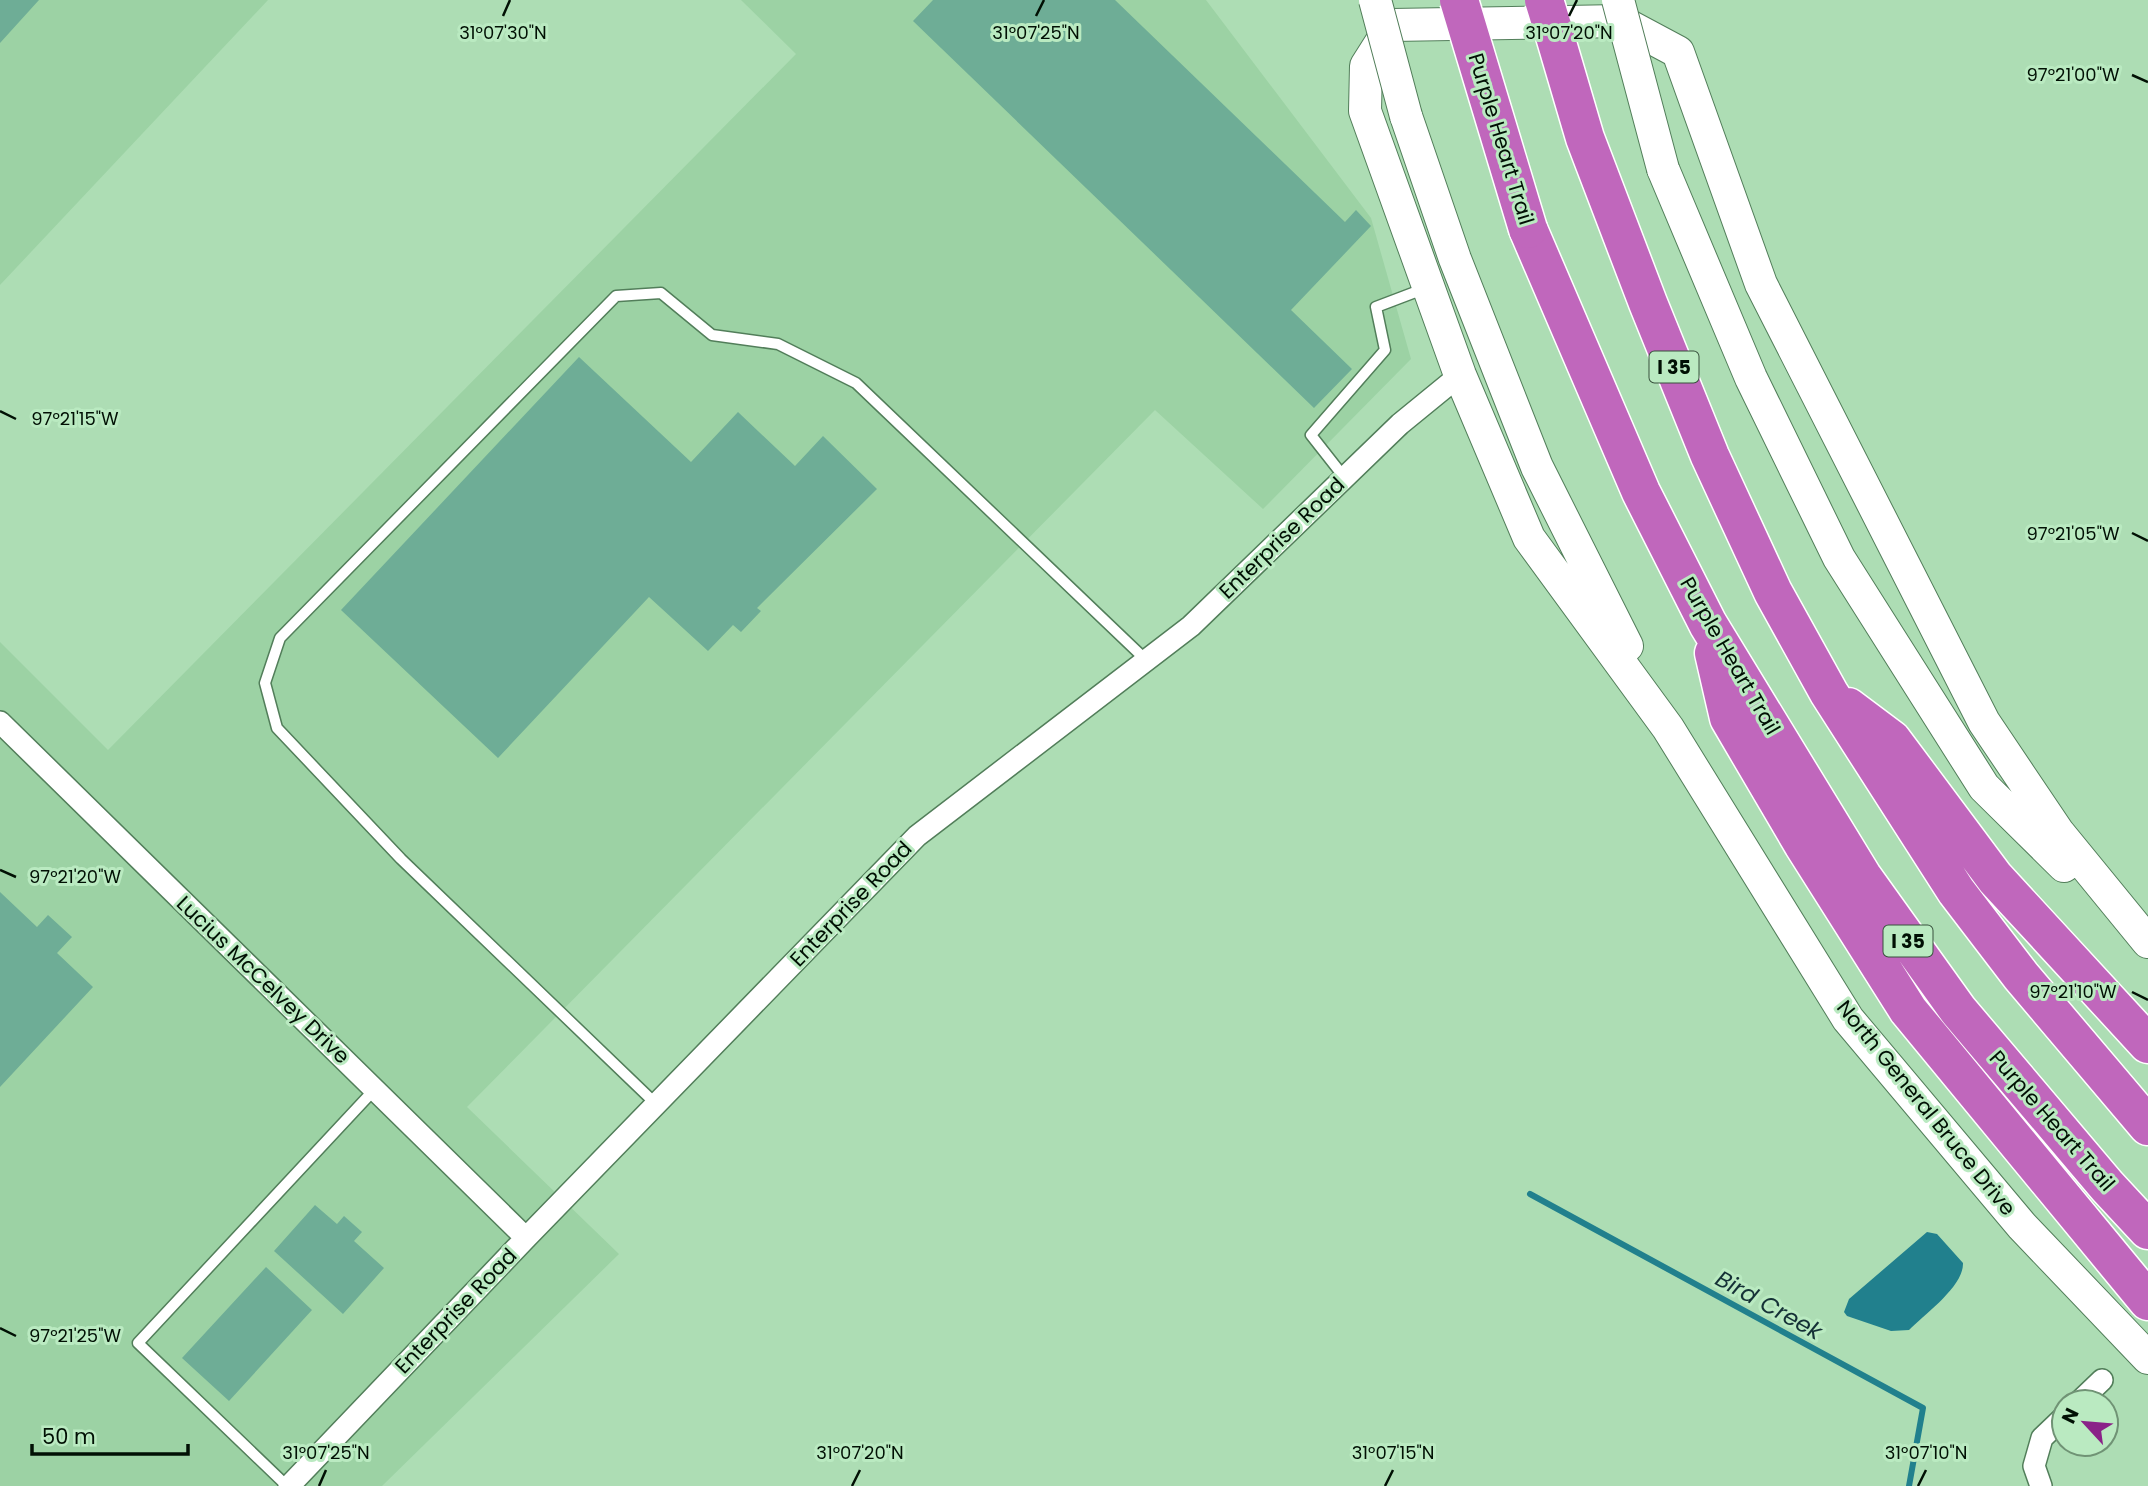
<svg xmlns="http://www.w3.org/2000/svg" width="2148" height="1486" font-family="Poppins,sans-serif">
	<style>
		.built { fill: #9cd2a4 }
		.water { fill: #21808d }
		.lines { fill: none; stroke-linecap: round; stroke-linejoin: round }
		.stream { stroke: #21808d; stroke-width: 6 }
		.building { fill: #6ead96 }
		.service-casing { stroke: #527e5a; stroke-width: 13 }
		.minor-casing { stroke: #527e5a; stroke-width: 24 }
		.secondary-casing { stroke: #527e5a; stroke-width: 34 }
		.motorway-casing { stroke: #fff; stroke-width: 41 }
		.service { stroke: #fff; stroke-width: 10 }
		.minor { stroke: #fff; stroke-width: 21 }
		.secondary { stroke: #fff; stroke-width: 32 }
		.motorway { stroke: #c067bc; stroke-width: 38 }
		.secondary-bridge-casing { stroke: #527e5a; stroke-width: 34; stroke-linecap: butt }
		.motorway-bridge-casing { stroke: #fff; stroke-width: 41; stroke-linecap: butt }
		.secondary-bridge { stroke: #fff; stroke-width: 32 }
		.motorway-bridge { stroke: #c067bc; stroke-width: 38 }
		.ticks { fill: none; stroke: #011004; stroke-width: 2.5 }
		.labels { text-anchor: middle; stroke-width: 6; stroke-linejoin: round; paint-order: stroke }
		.shield { fill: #baeac1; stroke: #38513d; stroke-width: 2 }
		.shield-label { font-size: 19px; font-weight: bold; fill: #011004 }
		.street-label { font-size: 21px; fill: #011004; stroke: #baeac1 }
		.water-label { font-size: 23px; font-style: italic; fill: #153136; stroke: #baeac1 }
		.ticks-label { font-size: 18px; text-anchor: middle; fill: #011004; stroke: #baeac1; stroke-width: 6; stroke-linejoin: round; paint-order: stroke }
	</style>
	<rect width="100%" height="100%" fill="#adddb4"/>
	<path class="built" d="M 0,0 L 268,0 L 0,285 Z
		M 741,0 L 1206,0 L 1371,218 L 1411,359 L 1263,509 L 1155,410 L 467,1107 L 619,1254 L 382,1486 L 0,1486 L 0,642 L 108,750 L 796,54 Z"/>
	<path class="water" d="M 1927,1232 L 1937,1234 L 1963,1263 C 1964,1286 1925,1314 1909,1330 L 1891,1331 L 1847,1316 L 1844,1312 L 1849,1299 Z"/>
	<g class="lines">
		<path class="stream" d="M 1530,1194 L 1923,1408 L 1909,1486"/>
	</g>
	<path class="building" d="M 0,0 L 39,0 L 0,43 Z
		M 933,0 L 1115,0 L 1345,222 L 1356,210 L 1371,226 L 1291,310 L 1352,369 L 1314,408 L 913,21 Z
		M 579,357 L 691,462 L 738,412 L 795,466 L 823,436 L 877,489 L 757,608 L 761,611 L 741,632 L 733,625 L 708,651 L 649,597 L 498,758 L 341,610 Z
		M 0,892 L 37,927 L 48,915 L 72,937 L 57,953 L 93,987 L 0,1087 Z
		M 315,1205 L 337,1224 L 344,1216 L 362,1232 L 354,1241 L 384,1268 L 343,1314 L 274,1251 Z
		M 266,1267 L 312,1310 L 229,1401 L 182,1358 Z"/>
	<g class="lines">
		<defs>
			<path id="service" d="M 1344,477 L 1311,435 L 1385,350 L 1376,307 L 1426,288
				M 656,1104 L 401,859 L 277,728 L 265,683 L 280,638 L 616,296 L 661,293 L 712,335 L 778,344 L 856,383 L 1146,660
				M 287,1486 L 138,1343 L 374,1090"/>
			<path id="minor" d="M 0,722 L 526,1238
				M 2079,1402 L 2102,1380
				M 289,1486 L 526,1238 L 917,836 L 1191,626 L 1400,424 L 1460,375
				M 2041,1486 L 2034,1466 L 2042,1438 L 2064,1417"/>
			<path id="secondary" d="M 1406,116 L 1455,259 L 1537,467 L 1627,646
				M 1663,169 L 1751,378 L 1839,558 L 1984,787 L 2064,866
				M 2148,942 L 2058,832 L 1984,722 L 1761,284 L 1678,52 L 1620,21 L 1392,25 L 1366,66 L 1365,111 L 1460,375 L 1529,538 L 1668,728 L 1848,1019 L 2022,1226 L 2148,1358"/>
			<path id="motorway" d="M 1552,26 L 1585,138 L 1648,303 L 1710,456 L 1773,592 L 1829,693 L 1956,891 L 2021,976 L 2148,1126
				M 1528,229 L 1641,492 L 1708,624 L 1862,876 L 1958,1010 L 2107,1186 L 2148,1230
				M 1714,653 L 1729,718 L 1803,844 L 1908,1010 L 2148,1301
				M 1848,707 L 1892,740 L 1995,878 L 2148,1044"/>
		</defs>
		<use href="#service" class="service-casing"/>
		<use href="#minor" class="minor-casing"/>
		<use href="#secondary" class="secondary-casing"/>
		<use href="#motorway" class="motorway-casing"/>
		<use href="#service" class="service"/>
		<use href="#minor" class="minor"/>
		<use href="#secondary" class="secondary"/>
		<use href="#motorway" class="motorway"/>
		<defs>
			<path id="secondary-bridge" d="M 1375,0 L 1406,116
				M 1618,0 L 1663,169"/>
			<path id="motorway-bridge" d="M 1459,0 L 1528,229
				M 1544,0 L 1552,26"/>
		</defs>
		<use href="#secondary-bridge" class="secondary-bridge-casing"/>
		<use href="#motorway-bridge" class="motorway-bridge-casing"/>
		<use href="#secondary-bridge" class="secondary-bridge"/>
		<use href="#motorway-bridge" class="motorway-bridge"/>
	</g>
	<path class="ticks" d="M 503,16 L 510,0M 1036,16 L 1044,0M 1569,16 L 1577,0M 2132,75 L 2148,82M 0,411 L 16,419M 2132,533 L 2148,541M 0,870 L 16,877M 2132,992 L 2148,1000M 0,1328 L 16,1336M 319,1486 L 326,1470M 852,1486 L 860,1470M 1385,1486 L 1393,1470M 1918,1486 L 1926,1470"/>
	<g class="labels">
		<g class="shield">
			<rect x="1649.5" y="351.5" width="49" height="31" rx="5"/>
			<rect x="1883.5" y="925.5" width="49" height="31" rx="5"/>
		</g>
		<g class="shield-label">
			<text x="1674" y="374">I 35</text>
			<text x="1908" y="948">I 35</text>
		</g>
		<g class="street-label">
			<text transform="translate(1501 139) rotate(73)" y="7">Purple Heart Trail</text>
			<text transform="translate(1282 538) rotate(-44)" y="7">Enterprise Road</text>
			<text transform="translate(1730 656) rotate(60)" y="7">Purple Heart Trail</text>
			<text transform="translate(851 904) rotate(-46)" y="7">Enterprise Road</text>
			<text transform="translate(263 980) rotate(44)" y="7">Lucius McCelvey Drive</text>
			<text transform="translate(1926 1108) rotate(51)" y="7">North General Bruce Drive</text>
			<text transform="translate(2052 1121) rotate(49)" y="7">Purple Heart Trail</text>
			<text transform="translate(456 1311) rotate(-46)" y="7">Enterprise Road</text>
		</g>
		<g class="water-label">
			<text transform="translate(1769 1305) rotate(29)" y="8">Bird Creek</text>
		</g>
	</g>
	<g class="ticks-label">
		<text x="503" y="39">31°07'30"N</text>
		<text x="1036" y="39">31°07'25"N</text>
		<text x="1569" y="39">31°07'20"N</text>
		<text x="2073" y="81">97°21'00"W</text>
		<text x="75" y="425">97°21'15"W</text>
		<text x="2073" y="540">97°21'05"W</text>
		<text x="75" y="883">97°21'20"W</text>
		<text x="2073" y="998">97°21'10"W</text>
		<text x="75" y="1342">97°21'25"W</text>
		<text x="326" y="1459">31°07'25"N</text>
		<text x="860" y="1459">31°07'20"N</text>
		<text x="1393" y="1459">31°07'15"N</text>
		<text x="1926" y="1459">31°07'10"N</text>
	</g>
	<g transform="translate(2085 1423) rotate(296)"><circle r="33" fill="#baeac1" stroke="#709375" stroke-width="2"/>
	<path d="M0-5L12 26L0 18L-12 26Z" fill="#8a2288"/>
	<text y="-10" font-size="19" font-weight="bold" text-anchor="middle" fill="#011004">N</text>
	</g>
	<path d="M32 1444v10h156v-10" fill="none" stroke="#011004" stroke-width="3.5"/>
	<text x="42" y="1444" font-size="21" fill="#011004" stroke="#baeac1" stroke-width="5" paint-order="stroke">50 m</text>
</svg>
